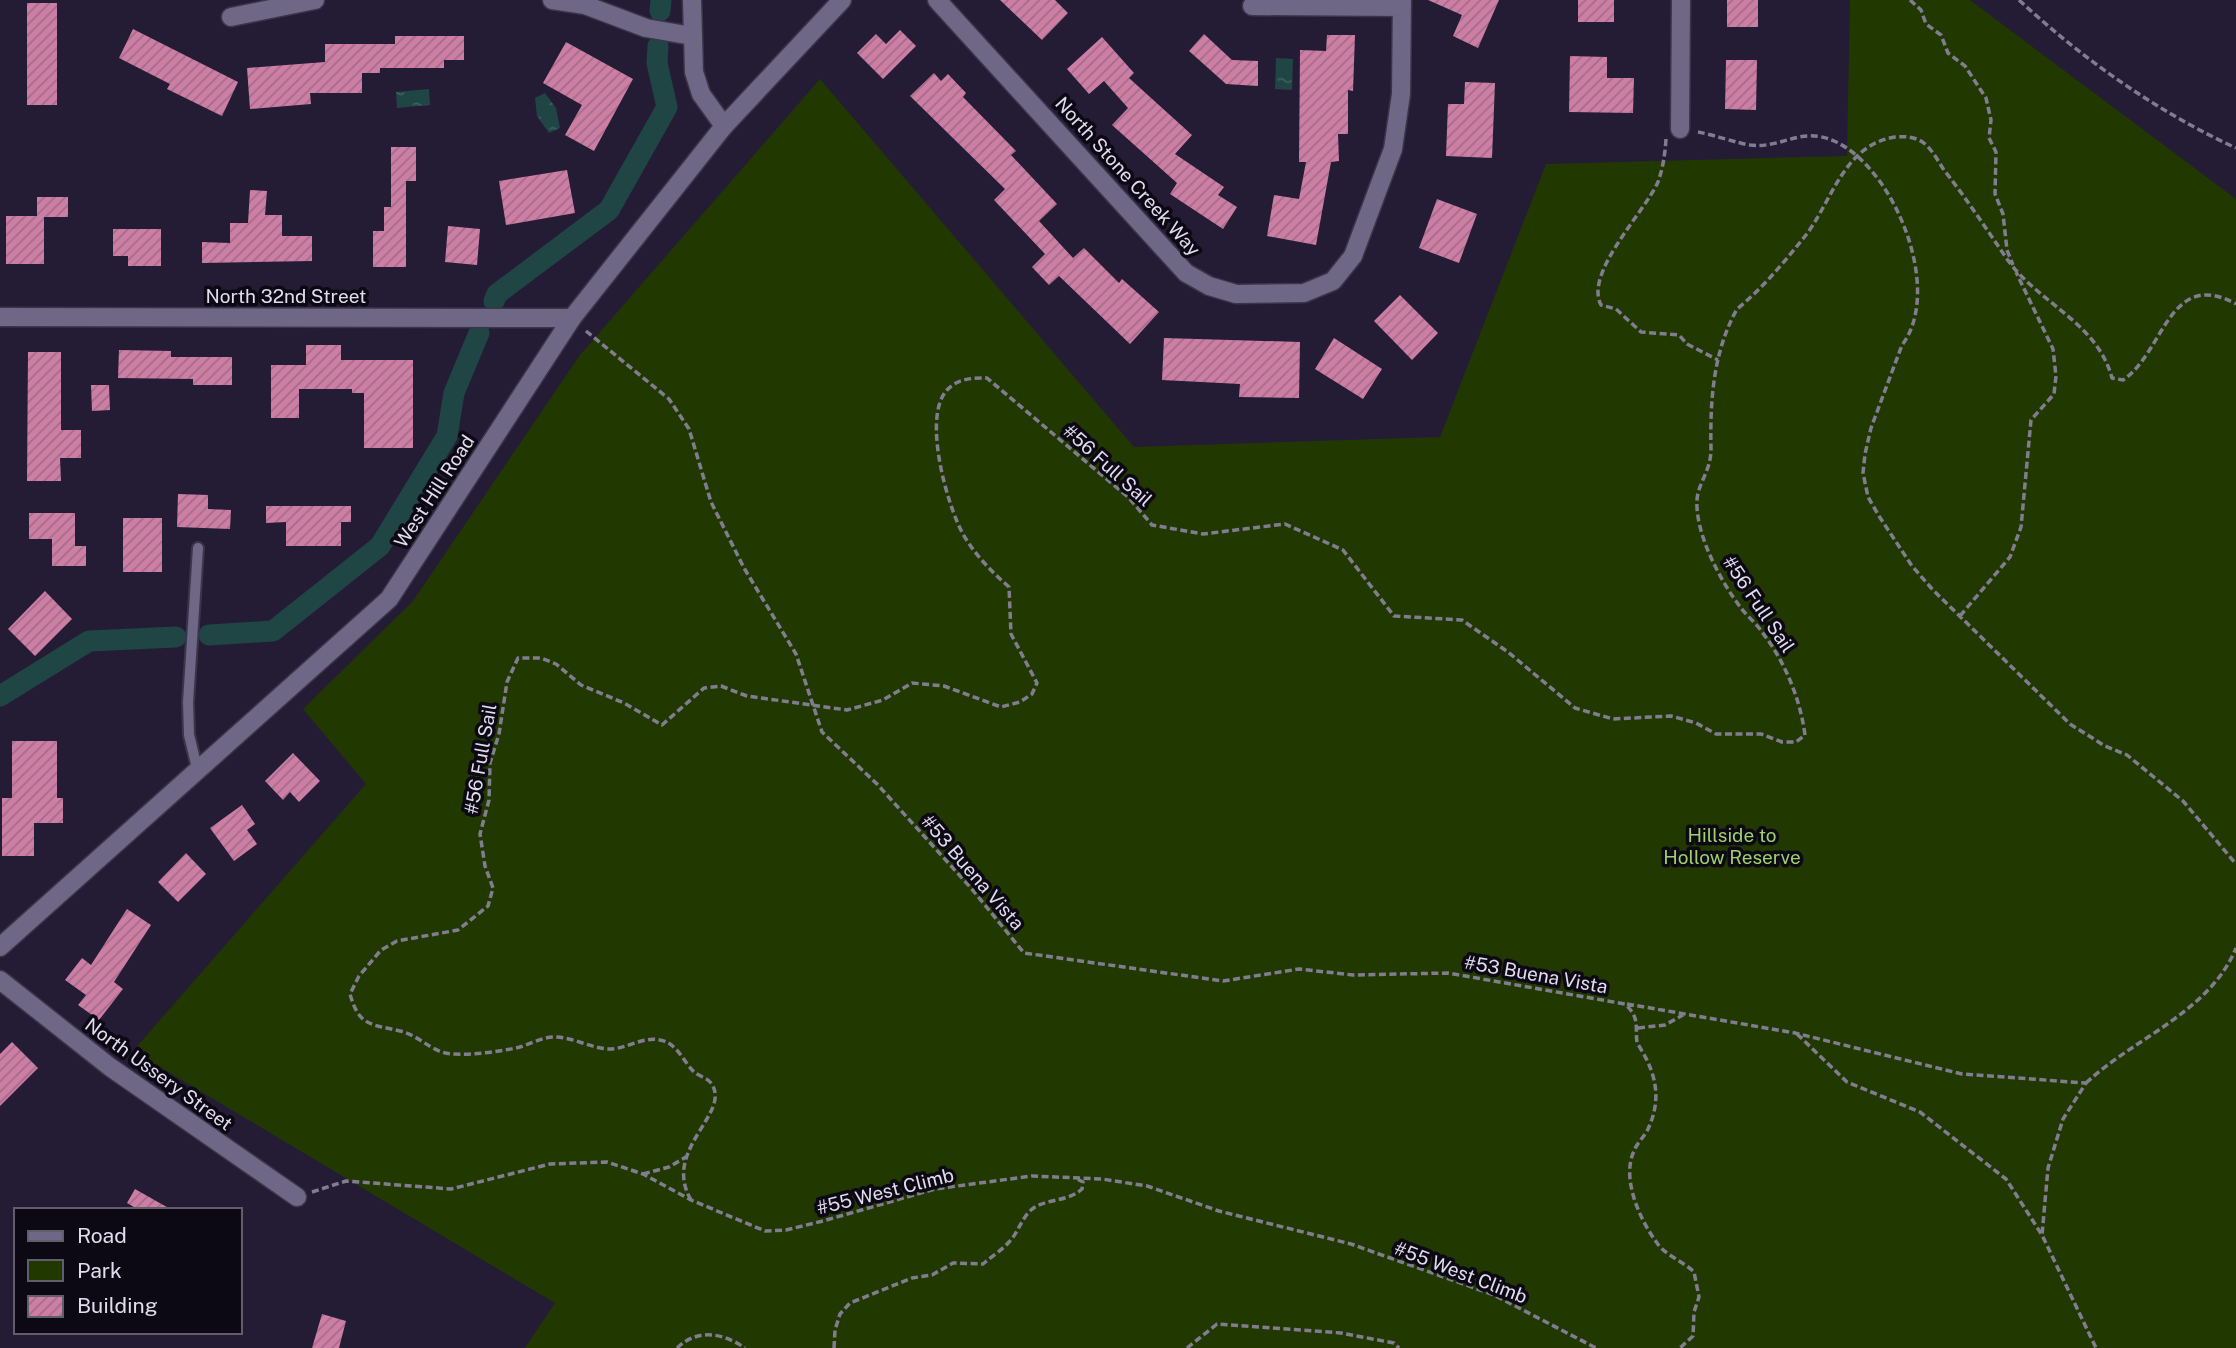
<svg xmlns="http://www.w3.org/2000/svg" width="2236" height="1348" font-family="'Public Sans',sans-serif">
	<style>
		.green { fill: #213900 }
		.water { fill: url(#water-ripples) }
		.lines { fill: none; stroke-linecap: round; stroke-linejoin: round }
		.canal { stroke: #1f4545; stroke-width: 21 }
		.building { fill: url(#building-hatch) }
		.lane-casing { stroke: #3c354a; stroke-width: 14 }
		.street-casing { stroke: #3c354a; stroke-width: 21 }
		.secondary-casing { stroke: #3c354a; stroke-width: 21 }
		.path { stroke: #827c91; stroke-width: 3.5; stroke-dasharray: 7 3.5; stroke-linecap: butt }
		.lane { stroke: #6e6785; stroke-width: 10 }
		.street { stroke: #6e6785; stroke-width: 18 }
		.secondary { stroke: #6e6785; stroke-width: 18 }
		.labels { text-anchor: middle; stroke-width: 7; stroke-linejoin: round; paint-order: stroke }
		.street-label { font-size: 19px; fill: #e1ddee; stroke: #0c0914 }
		.park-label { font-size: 19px; fill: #a0d06d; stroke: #0c0914 }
	</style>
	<defs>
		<pattern id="water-ripples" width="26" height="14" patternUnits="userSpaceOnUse" patternTransform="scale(1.75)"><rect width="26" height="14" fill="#1f4545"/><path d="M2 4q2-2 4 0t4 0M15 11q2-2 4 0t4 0" fill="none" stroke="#3f5f60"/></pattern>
		<pattern id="building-hatch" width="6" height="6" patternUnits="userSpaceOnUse" patternTransform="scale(1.75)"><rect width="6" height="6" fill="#cd7ea4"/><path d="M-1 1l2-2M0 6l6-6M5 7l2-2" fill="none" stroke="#a46c88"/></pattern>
	</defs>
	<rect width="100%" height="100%" fill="#241c35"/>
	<path class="green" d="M 1850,0 L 1970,0 L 2236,199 L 2236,1348 L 525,1348 L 555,1303 L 133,1051 L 366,784 L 303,709 L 413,601 L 580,355 L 820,79 L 1134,447 L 1440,437 L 1546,164 L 1847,156 Z"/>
	<path class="water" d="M 1276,58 L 1293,59 L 1292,90 L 1275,89 Z
		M 429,89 L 430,105 L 397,108 L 396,92 Z
		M 545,93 L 556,108 L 560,128 L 549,133 L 537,116 L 535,98 Z"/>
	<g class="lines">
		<path class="canal" d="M 660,11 L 661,0
			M 494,301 L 497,294 L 609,210 L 667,107 L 657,63 L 658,46
			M 209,635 L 273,631 L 380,546 L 447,436 L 454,393 L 479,333
			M 0,696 L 89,641 L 176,637"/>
	</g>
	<path class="building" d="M 1000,0 L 1055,0 L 1068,13 L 1042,40 Z
		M 1428,0 L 1499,0 L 1478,48 L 1453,36 L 1462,15 Z
		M 1578,0 L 1614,0 L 1614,22 L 1578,22 Z
		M 1727,0 L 1758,0 L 1758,27 L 1727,27 Z
		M 27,3 L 57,3 L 57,105 L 27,105 Z
		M 133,29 L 238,82 L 222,116 L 167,89 L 170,84 L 119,58 Z
		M 900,30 L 916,46 L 883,79 L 857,53 L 876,34 L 886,44 Z
		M 1204,34 L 1232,60 L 1258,61 L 1258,86 L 1226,84 L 1189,51 Z
		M 1327,35 L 1355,35 L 1353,91 L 1348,90 L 1348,134 L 1338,134 L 1339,161 L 1331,162 L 1316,245 L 1267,236 L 1274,195 L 1299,199 L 1306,162 L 1299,162 L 1300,50 L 1326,51 Z
		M 395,36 L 464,36 L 464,60 L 444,60 L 444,68 L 380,68 L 380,73 L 362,73 L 362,93 L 310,93 L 311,104 L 250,109 L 247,68 L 325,62 L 325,44 L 395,44 Z
		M 1102,37 L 1134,73 L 1129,78 L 1192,135 L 1175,154 L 1224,187 L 1218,195 L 1237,207 L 1223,229 L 1170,194 L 1177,183 L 1112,125 L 1128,108 L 1104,81 L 1089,94 L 1067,69 Z
		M 566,42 L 633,79 L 594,151 L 565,135 L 582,105 L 543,83 Z
		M 1570,56 L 1607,57 L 1607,78 L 1634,78 L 1633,113 L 1569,112 Z
		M 1726,60 L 1757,60 L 1756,110 L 1725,109 Z
		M 934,73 L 941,81 L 948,74 L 966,93 L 963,97 L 1016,151 L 1011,155 L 1057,204 L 1039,221 L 1073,258 L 1084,248 L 1119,283 L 1122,279 L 1159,312 L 1130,344 L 1059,276 L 1049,285 L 1032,267 L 1045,254 L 994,200 L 1005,189 L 910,96 Z
		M 1465,82 L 1495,83 L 1492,158 L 1446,156 L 1448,104 L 1464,104 Z
		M 391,147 L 416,147 L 416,181 L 406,181 L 406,267 L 373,267 L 373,231 L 384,231 L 384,207 L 391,207 Z
		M 567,170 L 575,213 L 506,225 L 499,181 Z
		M 250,190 L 267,191 L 265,215 L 282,215 L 282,236 L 312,236 L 312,261 L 202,263 L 202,242 L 230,243 L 230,223 L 248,223 Z
		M 37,197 L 68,197 L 68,217 L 44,217 L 44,264 L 6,264 L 6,216 L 37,216 Z
		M 1437,199 L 1477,214 L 1459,263 L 1419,248 Z
		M 448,226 L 480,229 L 477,265 L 445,262 Z
		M 113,229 L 161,229 L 161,266 L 128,266 L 128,256 L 113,256 Z
		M 1400,295 L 1438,333 L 1412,360 L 1374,321 Z
		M 1164,338 L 1300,342 L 1299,398 L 1239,397 L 1240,384 L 1162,380 Z
		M 1334,338 L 1382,369 L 1363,399 L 1315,369 Z
		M 306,345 L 341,345 L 341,360 L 413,360 L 413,448 L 364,448 L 364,393 L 352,393 L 352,389 L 299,389 L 299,418 L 271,418 L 271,365 L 306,365 Z
		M 119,350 L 171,351 L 171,357 L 232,357 L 232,385 L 193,385 L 193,379 L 118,378 Z
		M 28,352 L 61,352 L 61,430 L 81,430 L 81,458 L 60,458 L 61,481 L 27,481 Z
		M 91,385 L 109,385 L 110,410 L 92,411 Z
		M 178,494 L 208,495 L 208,509 L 231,510 L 230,529 L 177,527 Z
		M 266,506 L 351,506 L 351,522 L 341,522 L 341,546 L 286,546 L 286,522 L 266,523 Z
		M 29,513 L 75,513 L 75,546 L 86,546 L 86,566 L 52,566 L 52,539 L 29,539 Z
		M 123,518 L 162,518 L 162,572 L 123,572 Z
		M 45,591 L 72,619 L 35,656 L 8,629 Z
		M 12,741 L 57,741 L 57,798 L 63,798 L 63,823 L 34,823 L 34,856 L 2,856 L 2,798 L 12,798 Z
		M 293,753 L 320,781 L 299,802 L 290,792 L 283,800 L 265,781 Z
		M 242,805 L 255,824 L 247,830 L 257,844 L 234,861 L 210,828 Z
		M 186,853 L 206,874 L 178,902 L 158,882 Z
		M 127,909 L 151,925 L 114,982 L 123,989 L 99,1020 L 78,1005 L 86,995 L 65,980 L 82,958 L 91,965 Z
		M 12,1042 L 38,1068 L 0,1106 L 0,1054 Z
		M 135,1189 L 172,1210 L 139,1210 L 127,1203 Z
		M 322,1314 L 346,1321 L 339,1348 L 312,1348 Z"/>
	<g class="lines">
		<defs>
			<path id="lane" d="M 198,548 L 188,702 L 189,735 L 198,772"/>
			<path id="street" d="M 552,0 L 585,5 L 646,28 L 692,36
				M 692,0 L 694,72 L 701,94 L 724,126
				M 937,0 L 1186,273 L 1209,286 L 1236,294 L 1304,293 L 1333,281 L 1353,256 L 1393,149 L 1401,94 L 1402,0
				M 1252,6 L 1402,7
				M 231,17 L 315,0
				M 1680,129 L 1681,0
				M 0,317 L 572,318
				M 0,980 L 110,1067 L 297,1197"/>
			<path id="secondary" d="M 0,947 L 389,599 L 572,318 L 724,126 L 842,0"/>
		</defs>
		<use href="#lane" class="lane-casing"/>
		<use href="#street" class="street-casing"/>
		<use href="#secondary" class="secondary-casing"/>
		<path class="path" d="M 1910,0 L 1921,10 L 1926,24 L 1941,35 L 1948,53 L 1965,66 L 1986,98 L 1991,120 L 1989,138 L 1996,152 L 1995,194 L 2003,214 L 2007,250 L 2013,265
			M 2019,0 C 2084,60 2156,111 2236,148
			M 1698,132 C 1714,135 1737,143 1750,145 C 1782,149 1800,126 1834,141 C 1894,167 1944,290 1902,345 L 1871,428 L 1865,454 L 1863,473 L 1868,497 L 1879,516 L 1912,566 L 1933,590 L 2070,724 L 2105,746 L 2127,755 L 2183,801 L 2236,864
			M 1666,139 C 1665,154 1663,168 1658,182 C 1644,213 1584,273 1601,305 L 1616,309 L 1641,332 L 1679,335 L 1687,344 L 1718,360
			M 586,331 L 669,399 L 689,429 L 711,502 L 744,568 L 796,654 L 822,732 L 877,784 L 971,888 L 1024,953 L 1223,981 L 1299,969 L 1353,975 L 1448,973 L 1625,1004 C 1640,1018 1635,1025 1637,1043 C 1655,1070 1663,1097 1648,1129 C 1644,1137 1637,1143 1634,1151 C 1621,1179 1640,1220 1657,1243 C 1666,1256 1683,1261 1694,1272 L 1699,1297 L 1694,1312 L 1693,1336 L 1680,1348
			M 1960,616 L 2010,557 L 2021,527 L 2031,420 L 2054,394 L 2056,376 L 2053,349 L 2016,272
			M 1627,1004 L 1795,1033 L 1962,1074 L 2086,1083 L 2063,1119 L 2048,1168 L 2042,1235 L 2096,1348
			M 1638,1028 L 1665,1025 L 1683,1015
			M 1797,1034 L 1847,1082 L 1920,1112 L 2006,1179 L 2042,1235
			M 2086,1083 C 2134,1038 2210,1012 2236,948
			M 643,1174 L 669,1167 L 686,1157
			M 312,1192 L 346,1181 L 451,1189 L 550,1164 L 607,1162 L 643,1174 L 691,1200 L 765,1231 L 786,1230 L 823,1221 L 935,1189 L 1032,1176 L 1102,1179 L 1147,1186 L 1219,1211 L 1351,1244 L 1494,1295 L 1596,1348
			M 691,1200 C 661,1149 733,1113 711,1083 C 707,1078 699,1076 694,1072 C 683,1061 677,1043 660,1040 C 642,1036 625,1050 608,1049 C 591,1048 574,1038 557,1037 C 543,1036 529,1045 516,1048 C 496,1052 473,1055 452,1054 C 432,1053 419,1035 400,1031 C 370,1024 359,1026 350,994 L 359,976 L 381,950 L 397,941 L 458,930 L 488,906 L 493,888 L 485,866 L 480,834 L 489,800 L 490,763 L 499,734 L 507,682 L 518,658 L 541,658 L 556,664 L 581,685 L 624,703 L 662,725 L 704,688 L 721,686 L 747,696 L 847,710 L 883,700 L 912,683 L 944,686 L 1001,707 L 1020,702 L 1032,694 L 1037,683 L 1011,634 L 1009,587 C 991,571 975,555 963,534 C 947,505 922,417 947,390 C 958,378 973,378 987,378 L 1129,498 L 1152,525 L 1203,534 L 1285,524 L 1343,550 L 1394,616 L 1462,620 L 1508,652 L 1575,708 L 1613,719 L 1671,716 L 1696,723 L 1716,734 L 1761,734 L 1782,742 L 1796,742 L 1805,735 C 1800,698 1785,662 1762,632 C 1756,623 1747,616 1741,608 C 1721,582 1695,534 1697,500 C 1698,483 1711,471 1711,449 C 1710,401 1713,352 1737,309 C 1763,288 1785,261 1806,235 C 1833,199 1844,145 1895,137 C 1906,136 1917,137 1925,144 C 1933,151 1938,161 1944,170 C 1966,198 1985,227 2005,256 C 2035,302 2097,321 2112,378 L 2123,380 C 2164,353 2169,267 2236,304
			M 677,1348 C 698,1328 723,1333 745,1348
			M 834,1348 L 835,1330 L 840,1314 L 850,1303 L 912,1278 L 932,1275 L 953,1263 L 983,1264 C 991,1257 1002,1250 1009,1242 C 1018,1233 1021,1219 1031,1210 C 1045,1198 1066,1203 1082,1189 L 1083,1182 L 1075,1178
			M 1187,1348 L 1217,1324 L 1341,1333 L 1394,1343 L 1399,1348"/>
		<use href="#lane" class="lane"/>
		<use href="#street" class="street"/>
		<use href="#secondary" class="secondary"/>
	</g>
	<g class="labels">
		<g class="street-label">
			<text transform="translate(1128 176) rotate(48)" y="7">North Stone Creek Way</text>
			<text x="286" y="303">North 32nd Street</text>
			<text transform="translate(1108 465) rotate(42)" y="7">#56 Full Sail</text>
			<text transform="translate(434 491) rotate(-57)" y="7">West Hill Road</text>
			<text transform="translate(1759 604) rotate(56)" y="7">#56 Full Sail</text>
			<text transform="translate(480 759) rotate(-80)" y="7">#56 Full Sail</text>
			<text transform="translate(973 872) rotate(49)" y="7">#53 Buena Vista</text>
			<text transform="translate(1536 974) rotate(10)" y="7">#53 Buena Vista</text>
			<text transform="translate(159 1074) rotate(36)" y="7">North Ussery Street</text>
			<text transform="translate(885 1191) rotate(-14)" y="7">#55 West Climb</text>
			<text transform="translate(1461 1272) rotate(21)" y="7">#55 West Climb</text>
		</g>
		<g class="park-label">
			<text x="1732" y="842">Hillside to<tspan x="1732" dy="22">Hollow Reserve</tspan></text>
		</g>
	</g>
	<rect x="14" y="1208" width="228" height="126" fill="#0c0914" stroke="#615e6b" stroke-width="2"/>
	<rect x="28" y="1231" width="35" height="10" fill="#6e6785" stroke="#615e6b" stroke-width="2"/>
	<text x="77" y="1243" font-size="21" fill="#e1ddee">Road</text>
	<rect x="28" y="1260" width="35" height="21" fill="#213900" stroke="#615e6b" stroke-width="2"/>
	<text x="77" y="1278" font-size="21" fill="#e1ddee">Park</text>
	<rect x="28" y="1296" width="35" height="21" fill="url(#building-hatch)" stroke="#615e6b" stroke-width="2"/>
	<text x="77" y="1313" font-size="21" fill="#e1ddee">Building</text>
</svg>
